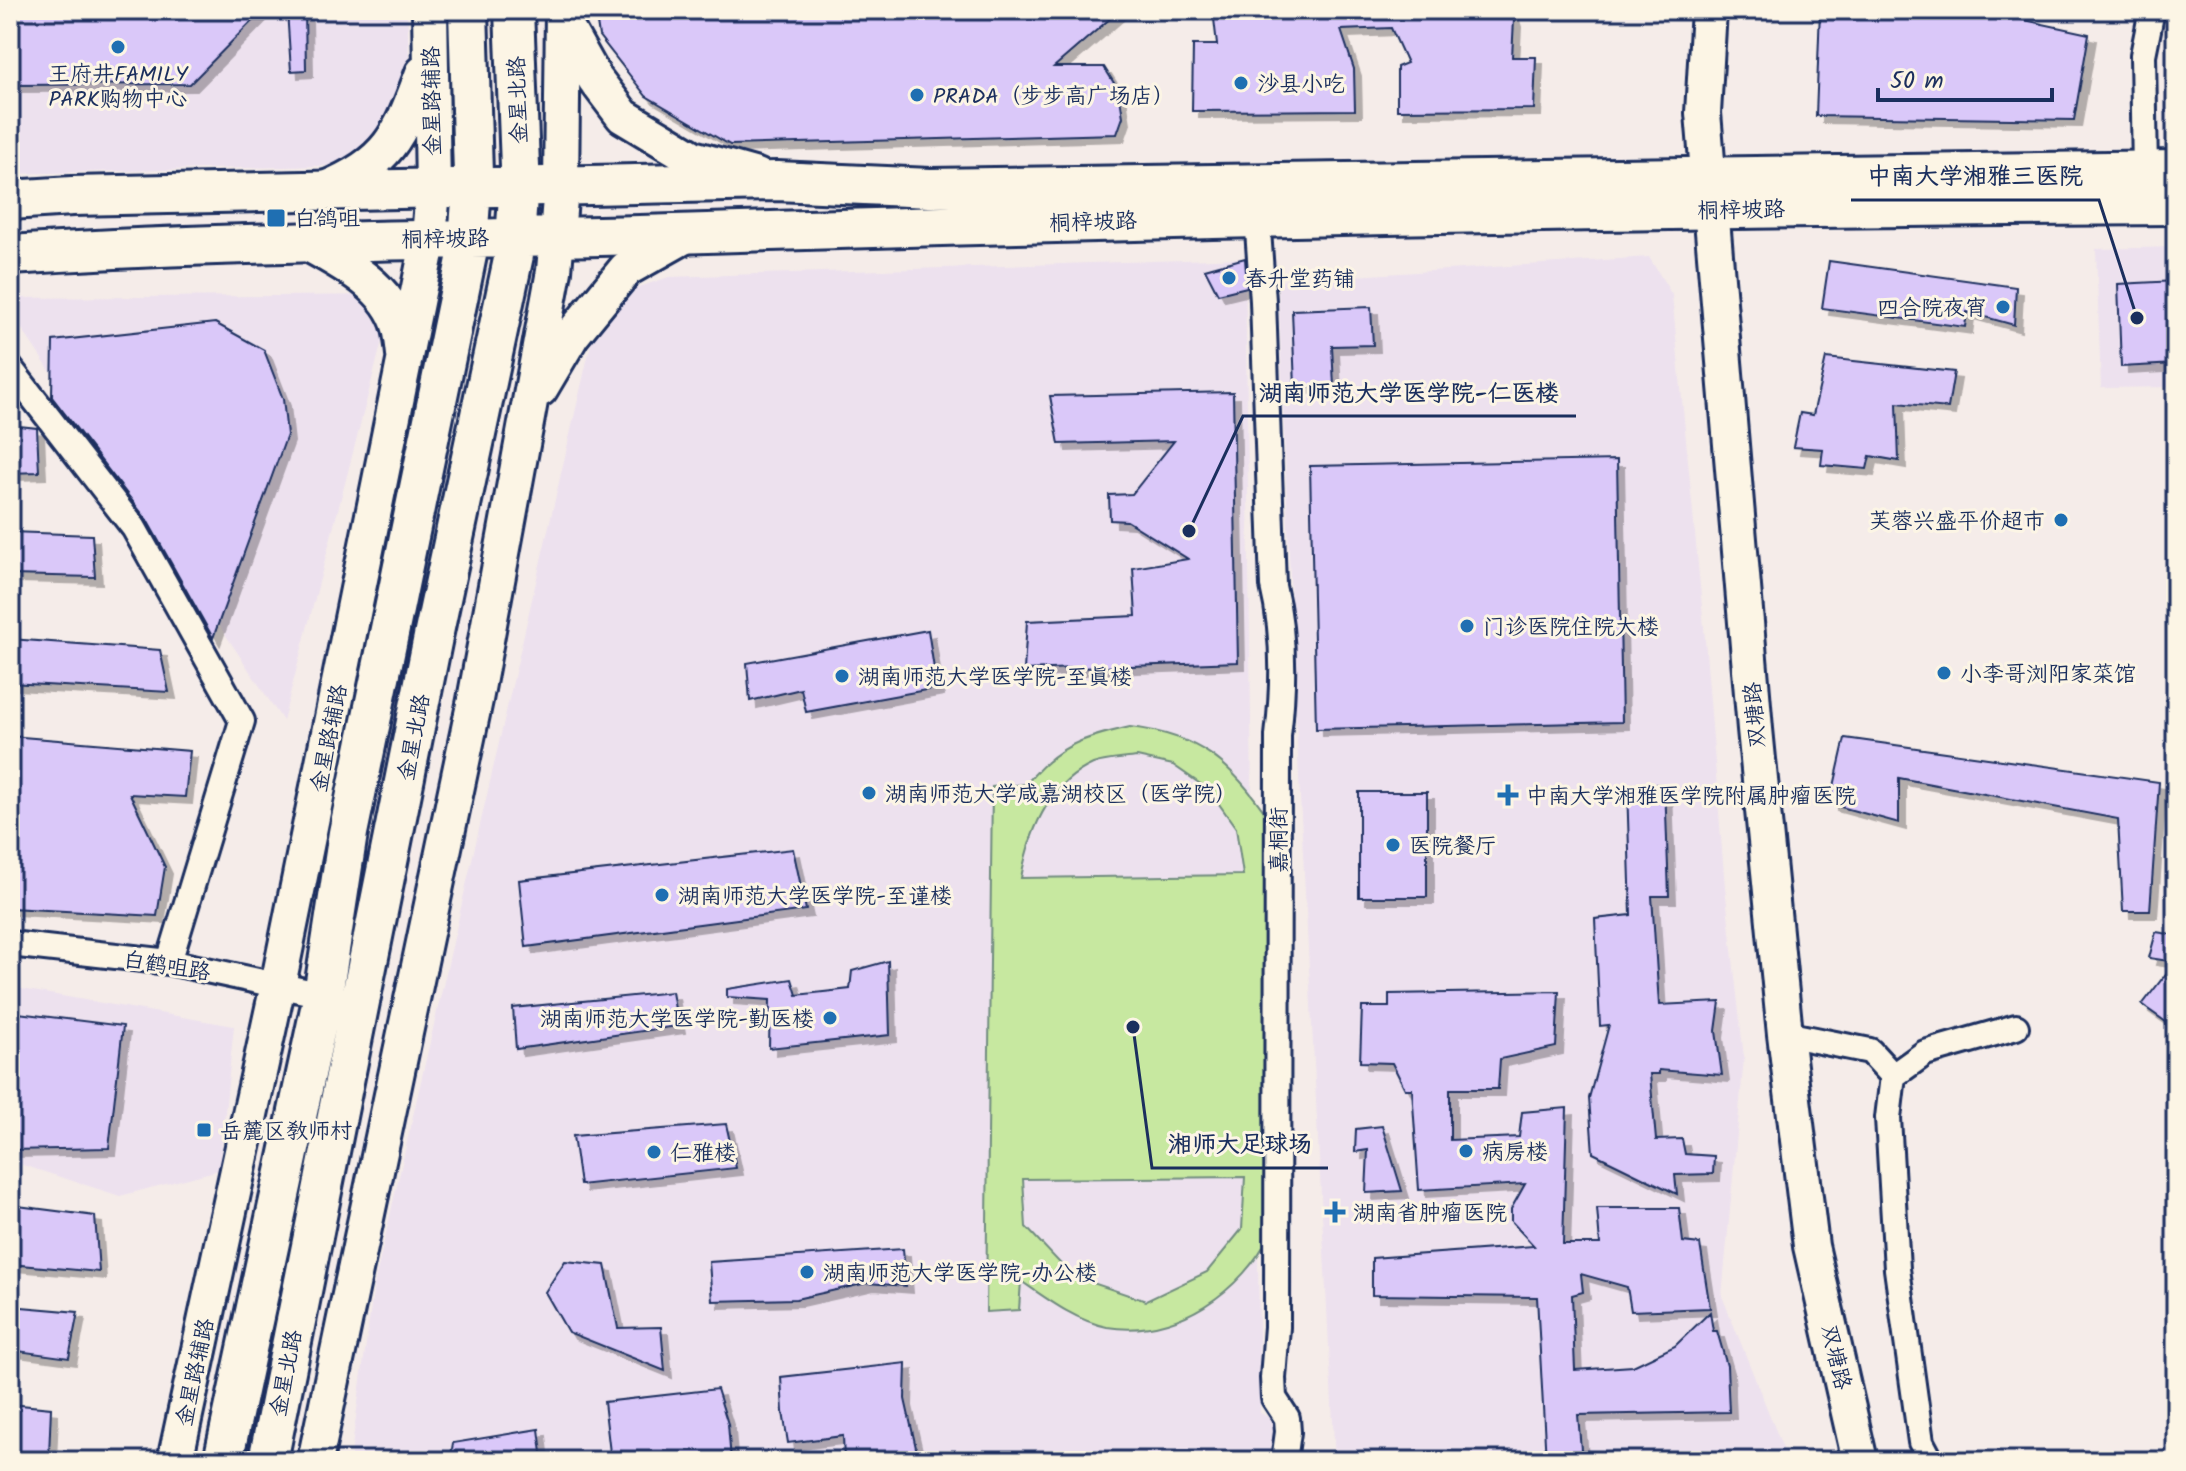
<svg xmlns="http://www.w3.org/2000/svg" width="2186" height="1471" font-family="Kalam,'LXGW WenKai TC',sans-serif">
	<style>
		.built { fill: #ede1ee }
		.green { fill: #c7e8a0; stroke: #718c7f; stroke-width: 2; fill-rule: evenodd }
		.building { fill: #dac8f9; stroke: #1b2f5e; stroke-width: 2; filter: url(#shadow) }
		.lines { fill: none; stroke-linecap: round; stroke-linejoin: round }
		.street-casing { stroke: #1b2f5e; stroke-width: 30 }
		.secondary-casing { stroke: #1b2f5e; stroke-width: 40 }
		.primary-casing { stroke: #1b2f5e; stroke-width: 44 }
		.street { stroke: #fcf5e5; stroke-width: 24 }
		.secondary { stroke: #fcf5e5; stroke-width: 34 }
		.primary { stroke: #fcf5e5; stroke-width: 38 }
		.poi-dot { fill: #1f6fb2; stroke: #fcf5e5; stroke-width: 3 }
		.labels { text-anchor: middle; stroke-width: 6; stroke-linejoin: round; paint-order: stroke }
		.poi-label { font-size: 22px; fill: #1b2f5e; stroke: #fcf5e5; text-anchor: start }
		.street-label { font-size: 22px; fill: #1b2f5e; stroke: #fcf5e5 }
		.leader { fill: none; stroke: #1b2f5e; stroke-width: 3 }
		.callout-dot { fill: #1b2f5e; stroke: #fcf5e5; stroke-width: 3 }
		.callout-label { font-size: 24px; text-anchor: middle; font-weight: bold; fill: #1b2f5e; stroke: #fcf5e5; stroke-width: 6; stroke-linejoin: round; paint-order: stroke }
	</style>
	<defs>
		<filter id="shadow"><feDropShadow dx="7" dy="7" stdDeviation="0" flood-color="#0004"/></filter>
	</defs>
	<rect width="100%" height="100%" fill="#f5ece9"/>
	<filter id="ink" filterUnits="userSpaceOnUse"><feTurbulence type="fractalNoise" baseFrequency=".0125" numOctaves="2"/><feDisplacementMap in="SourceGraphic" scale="16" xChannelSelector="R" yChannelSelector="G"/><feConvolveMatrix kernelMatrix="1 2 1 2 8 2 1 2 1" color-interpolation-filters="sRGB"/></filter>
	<g filter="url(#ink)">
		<path class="built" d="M 10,10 L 407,10 L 410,85 L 358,165 L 10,174 Z
			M 2176,247 L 2176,387 L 2101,388 L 2096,249 Z
			M 1649,257 L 1672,295 L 1704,627 L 1725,887 L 1744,1058 L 1722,1296 L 1788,1461 L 1335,1461 L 1295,702 L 1278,281 Z
			M 1245,258 L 1260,1413 L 1285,1426 L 1280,1461 L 350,1461 L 374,1285 L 601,300 L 669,277 Z
			M 394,295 L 283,721 L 10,311 L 10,298 Z
			M 10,987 L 234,1026 L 219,1170 L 120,1196 L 10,1161 Z"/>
		<path class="green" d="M 1130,727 C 1199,735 1232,763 1270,820 L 1271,1232 C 1243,1292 1176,1338 1107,1327 C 1076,1321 1047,1299 1021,1281 L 1019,1310 L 986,1312 L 992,787 L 1026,784 C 1058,745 1082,738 1130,727 ZM 1137,757 L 1173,765 L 1209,790 L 1236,828 L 1243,875 L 1021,878 C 1029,833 1048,784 1093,764 C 1106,759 1123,759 1137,757 ZM 1245,1177 L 1242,1229 L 1207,1272 L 1146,1301 L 1072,1276 L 1026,1227 L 1023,1179 Z"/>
		<path class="building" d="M 10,10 L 263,10 L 190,84 L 10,85 Z
			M 287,10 L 305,10 L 306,70 L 291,71 Z
			M 595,10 L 1120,10 L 1054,67 L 1104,67 L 1119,91 L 1123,117 L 1117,134 L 730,145 L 646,96 L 599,36 Z
			M 1213,10 L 1511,10 L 1514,20 L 1512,57 L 1536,57 L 1534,109 L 1397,110 L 1397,67 L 1407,63 L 1391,28 L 1341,30 L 1354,69 L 1355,110 L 1192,111 L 1193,45 L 1217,45 Z
			M 1820,10 L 1978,10 L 2089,34 L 2074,120 L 1816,116 Z
			M 1245,258 L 1247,287 L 1218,294 L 1205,269 Z
			M 1829,261 L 2016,287 L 2014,325 L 1967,312 L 1965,327 L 1822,308 Z
			M 2176,281 L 2176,364 L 2121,367 L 2118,284 Z
			M 1371,307 L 1373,345 L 1332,346 L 1334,386 L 1295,387 L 1292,310 Z
			M 215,323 L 264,350 L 283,399 L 287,435 L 213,638 L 147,520 L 52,397 L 53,341 Z
			M 1826,358 L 1954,372 L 1948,408 L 1897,403 L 1899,461 L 1870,456 L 1867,469 L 1821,465 L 1823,449 L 1793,447 L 1800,413 L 1813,415 Z
			M 1233,392 L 1238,662 L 1024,670 L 1027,621 L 1136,616 L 1133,568 L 1188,559 L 1127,521 L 1110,520 L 1109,495 L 1132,494 L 1174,441 L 1059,444 L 1050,396 Z
			M 10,425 L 37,428 L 39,472 L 10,473 Z
			M 1617,460 L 1622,722 L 1316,729 L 1310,466 Z
			M 10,532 L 92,535 L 95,577 L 10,575 Z
			M 928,630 L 937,688 L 806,712 L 801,689 L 750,701 L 747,663 Z
			M 10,639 L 160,650 L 169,692 L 10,683 Z
			M 10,736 L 190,751 L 185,797 L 130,794 L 165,867 L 157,916 L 10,908 Z
			M 1845,738 L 2159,782 L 2150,911 L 2123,911 L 2118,819 L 1899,778 L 1899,823 L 1830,804 Z
			M 1665,784 L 1669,896 L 1652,896 L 1659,1005 L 1720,1002 L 1716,1031 L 1722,1075 L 1659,1070 L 1659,1074 L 1650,1074 L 1656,1140 L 1682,1139 L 1685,1154 L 1714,1156 L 1713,1174 L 1675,1175 L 1677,1194 L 1593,1153 L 1589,1098 L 1609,1025 L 1600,1026 L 1595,919 L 1631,915 L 1627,785 Z
			M 1359,792 L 1427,792 L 1427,897 L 1359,897 Z
			M 793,849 L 806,910 L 526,947 L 519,880 Z
			M 2156,932 L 2176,935 L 2176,1029 L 2142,1005 L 2175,962 L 2149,958 Z
			M 888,961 L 890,1035 L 769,1048 L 770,1000 L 727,997 L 727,989 L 792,979 L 797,995 L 850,989 L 852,971 Z
			M 1559,991 L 1556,1047 L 1500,1059 L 1498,1089 L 1450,1089 L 1450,1140 L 1519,1137 L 1522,1112 L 1567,1108 L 1563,1244 L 1600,1244 L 1597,1208 L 1679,1208 L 1683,1242 L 1700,1244 L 1710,1308 L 1631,1311 L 1627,1287 L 1581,1274 L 1583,1292 L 1572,1295 L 1575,1370 L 1633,1366 L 1675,1346 L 1710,1312 L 1713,1331 L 1717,1331 L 1727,1366 L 1729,1412 L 1578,1415 L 1582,1461 L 1546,1461 L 1537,1297 L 1372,1295 L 1372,1258 L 1534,1246 L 1511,1221 L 1511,1209 L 1525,1184 L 1419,1190 L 1412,1089 L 1405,1089 L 1392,1063 L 1360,1062 L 1362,1007 L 1389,1007 L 1389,994 Z
			M 672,992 L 678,1026 L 516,1049 L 513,1008 Z
			M 10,1012 L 123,1026 L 109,1148 L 10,1150 Z
			M 726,1124 L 736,1168 L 580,1185 L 573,1136 Z
			M 1382,1126 L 1402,1191 L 1366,1193 L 1368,1150 L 1355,1152 L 1356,1129 Z
			M 10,1205 L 95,1216 L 99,1272 L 10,1264 Z
			M 903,1249 L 906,1286 L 867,1283 L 796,1299 L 712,1301 L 709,1262 Z
			M 565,1261 L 605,1265 L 618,1328 L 661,1327 L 665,1371 L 568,1332 L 545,1292 Z
			M 10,1306 L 78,1312 L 69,1358 L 10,1350 Z
			M 906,1363 L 905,1399 L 919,1461 L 844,1461 L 843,1436 L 788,1443 L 783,1412 L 781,1377 Z
			M 717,1389 L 728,1424 L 731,1461 L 611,1461 L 604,1402 Z
			M 10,1404 L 51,1408 L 49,1455 L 10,1453 Z
			M 539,1429 L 543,1461 L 450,1461 L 453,1443 Z"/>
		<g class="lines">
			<defs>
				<path id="street" d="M 2145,171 L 2143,55 L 2152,10
					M 1257,216 L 1263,301 L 1273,586 C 1285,635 1284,686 1278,736 L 1277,1327 L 1273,1378 L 1274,1398 L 1287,1418 L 1288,1432 L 1284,1461
					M 10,368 L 134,528 L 242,721 L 169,962
					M 10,944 L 169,962 L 323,995
					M 1785,1034 L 1870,1051 L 1893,1076 L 1888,1118 L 1897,1269 L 1921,1442 L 1931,1461
					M 1893,1076 L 1925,1053 L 2016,1027"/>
				<path id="secondary" d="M 1709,10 L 1703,113 L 1755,729 L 1785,1034 L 1811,1246 L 1860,1461
					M 563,22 L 595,79 L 623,116 L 693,158 L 757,176
					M 323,190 C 389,162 399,138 423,73
					M 303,241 C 339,261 389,285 400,328 C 402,336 403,345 404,354
					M 540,389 L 572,335 L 626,269 L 690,233
					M 175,1461 L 278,985 L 429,238 L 433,189 L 430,10
					M 315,1461 L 475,700 L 554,271 L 561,187 L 563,10"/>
				<path id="primary" d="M 10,200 L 72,196 L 777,181 L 930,188 L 2176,170
					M 10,255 C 231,240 452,241 674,234 C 1175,218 1675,207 2176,205
					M 223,1461 L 323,995 L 348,833 L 467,255 L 473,174 L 468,10
					M 268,1461 L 433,637 L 514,255 L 520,167 L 514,10"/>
			</defs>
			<use href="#street" class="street-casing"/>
			<use href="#secondary" class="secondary-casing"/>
			<use href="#primary" class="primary-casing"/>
			<use href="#street" class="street"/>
			<use href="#secondary" class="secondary"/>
			<use href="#primary" class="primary"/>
		</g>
	</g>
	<g class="poi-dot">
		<circle cx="118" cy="47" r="8"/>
		<circle cx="1241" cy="83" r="8"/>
		<circle cx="917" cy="95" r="8"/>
		<rect x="266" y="208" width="20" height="20" rx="4"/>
		<circle cx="1229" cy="278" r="8"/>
		<circle cx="2003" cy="307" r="8"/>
		<circle cx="2061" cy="520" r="8"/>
		<circle cx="1467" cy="626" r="8"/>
		<circle cx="1944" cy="673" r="8"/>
		<circle cx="842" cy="676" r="8"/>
		<circle cx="869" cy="793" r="8"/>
		<path d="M1504 783h8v8h8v8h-8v8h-8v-8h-8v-8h8z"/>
		<circle cx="1393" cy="845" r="8"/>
		<circle cx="662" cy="895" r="8"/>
		<circle cx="830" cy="1018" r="8"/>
		<rect x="196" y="1122" width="16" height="16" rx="4"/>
		<circle cx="1466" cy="1151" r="8"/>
		<circle cx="654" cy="1152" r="8"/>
		<path d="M1331 1200h8v8h8v8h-8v8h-8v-8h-8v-8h8z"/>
		<circle cx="807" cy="1272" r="8"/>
	</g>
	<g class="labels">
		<g class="poi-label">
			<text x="118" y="81" text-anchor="middle">王府井FAMILY<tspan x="118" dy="25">PARK购物中心</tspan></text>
			<text x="1257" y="91">沙县小吃</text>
			<text x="933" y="103">PRADA（步步高广场店）</text>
			<text x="294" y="226">白鸽咀</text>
			<text x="1245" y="286">春升堂药铺</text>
			<text x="1987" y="315" text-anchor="end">四合院夜宵</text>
			<text x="2045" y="528" text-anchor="end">芙蓉兴盛平价超市</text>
			<text x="1483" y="634">门诊医院住院大楼</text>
			<text x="1960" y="681">小李哥浏阳家菜馆</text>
			<text x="858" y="684">湖南师范大学医学院-至真楼</text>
			<text x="885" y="801">湖南师范大学咸嘉湖校区（医学院）</text>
			<text x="1526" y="803">中南大学湘雅医学院附属肿瘤医院</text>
			<text x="1409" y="853">医院餐厅</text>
			<text x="678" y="903">湖南师范大学医学院-至谨楼</text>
			<text x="814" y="1026" text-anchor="end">湖南师范大学医学院-勤医楼</text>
			<text x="220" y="1138">岳麓区教师村</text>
			<text x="1482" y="1159">病房楼</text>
			<text x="670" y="1160">仁雅楼</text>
			<text x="1353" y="1220">湖南省肿瘤医院</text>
			<text x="823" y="1280">湖南师范大学医学院-办公楼</text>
		</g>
		<g class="street-label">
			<text transform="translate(517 100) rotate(-92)" y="8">金星北路</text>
			<text transform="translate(431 101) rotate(-91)" y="8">金星路辅路</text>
			<text transform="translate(1741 209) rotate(-1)" y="8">桐梓坡路</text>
			<text transform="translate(1093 221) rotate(-2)" y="8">桐梓坡路</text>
			<text transform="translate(445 238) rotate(-1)" y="8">桐梓坡路</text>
			<text transform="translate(1754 715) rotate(-95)" y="8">双塘路</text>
			<text transform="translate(413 737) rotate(-79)" y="8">金星北路</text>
			<text transform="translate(328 738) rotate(-79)" y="8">金星路辅路</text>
			<text transform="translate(1278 840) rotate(-90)" y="8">嘉桐街</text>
			<text transform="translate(167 965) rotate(9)" y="8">白鹤咀路</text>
			<text transform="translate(1837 1357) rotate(77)" y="8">双塘路</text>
			<text transform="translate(194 1372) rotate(-78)" y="8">金星路辅路</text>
			<text transform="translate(285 1373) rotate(-79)" y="8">金星北路</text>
		</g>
	</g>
	<path class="leader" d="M2137 318L2099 200H1851M1189 531L1243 416H1576M1133 1027L1152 1168H1328"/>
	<g class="callout-dot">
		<circle cx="2137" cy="318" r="8"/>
		<circle cx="1189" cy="531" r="8"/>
		<circle cx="1133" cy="1027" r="8"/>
	</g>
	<g class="callout-label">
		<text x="1975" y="184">中南大学湘雅三医院</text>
		<text x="1409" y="401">湖南师范大学医学院-仁医楼</text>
		<text x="1240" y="1152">湘师大足球场</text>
	</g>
	<rect width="2186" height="1471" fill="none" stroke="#fcf5e5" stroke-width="40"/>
	<rect x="20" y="20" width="2146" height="1431" fill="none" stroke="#1b2f5e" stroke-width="3" filter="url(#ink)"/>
	<path d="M1878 88v12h174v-12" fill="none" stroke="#1b2f5e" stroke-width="4"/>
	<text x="1890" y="88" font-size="24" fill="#1b2f5e" stroke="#fcf5e5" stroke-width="6" paint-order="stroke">50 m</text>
</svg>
